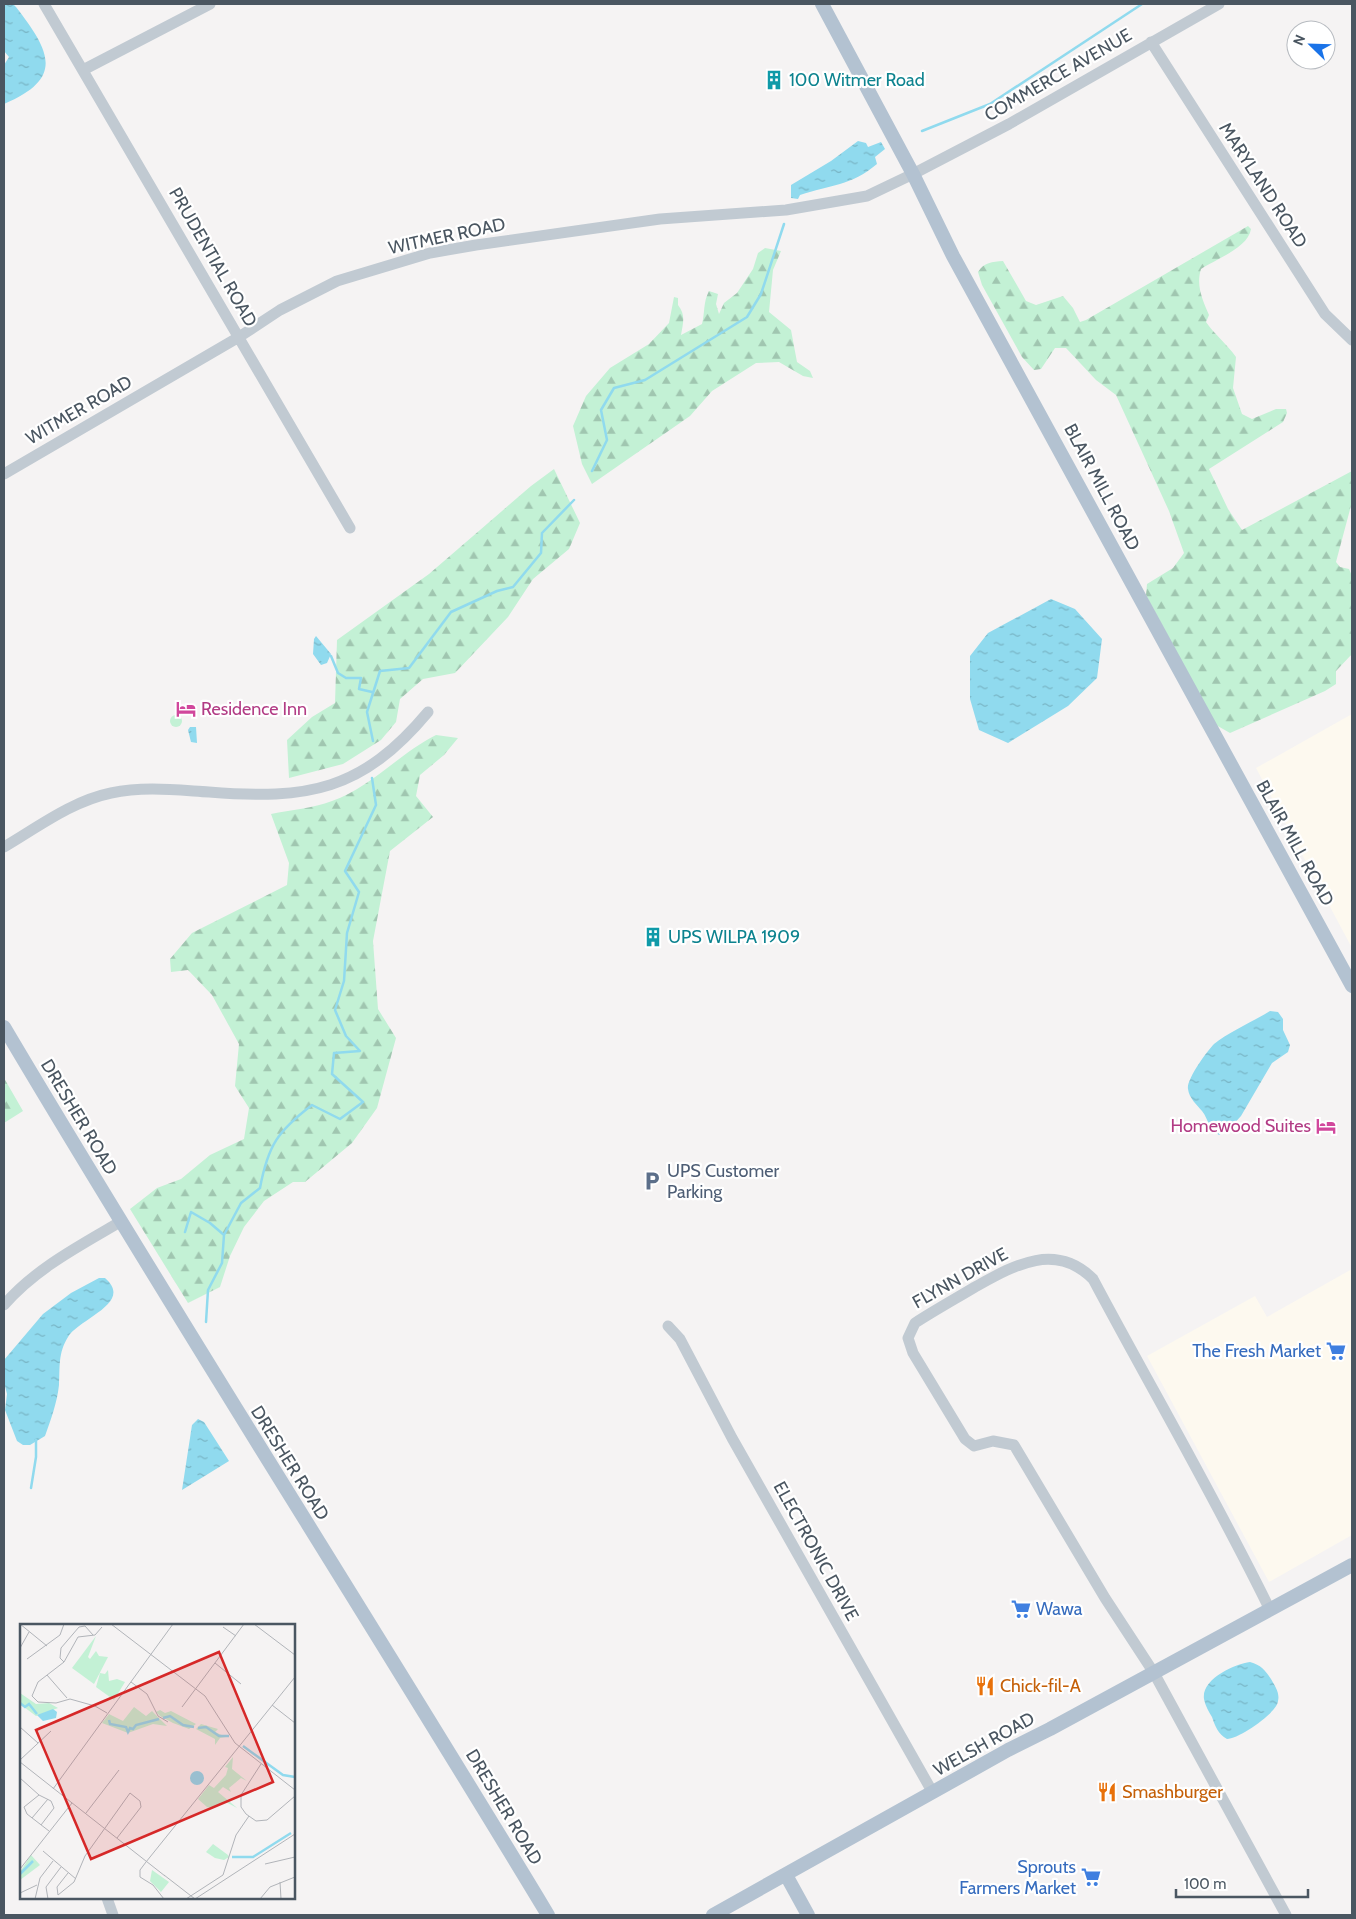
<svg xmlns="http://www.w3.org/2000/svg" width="1356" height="1919" font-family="Cabin,sans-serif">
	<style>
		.commercial { fill: #fdf9ef }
		.forest { fill: url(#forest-firs) }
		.pitch { fill: #c3f1d5 }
		.water { fill: url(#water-ripples) }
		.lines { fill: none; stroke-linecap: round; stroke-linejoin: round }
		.stream { stroke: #90daee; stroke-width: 2.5 }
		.minor { stroke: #c1cad2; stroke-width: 11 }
		.major { stroke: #b3c2d1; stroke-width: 14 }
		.labels { text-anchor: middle; stroke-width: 4.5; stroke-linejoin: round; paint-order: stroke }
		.street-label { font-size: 18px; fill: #4a5661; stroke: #fff }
		.culture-label { font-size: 18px; fill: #0d838f; stroke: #fff; text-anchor: start }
		.hotel-label { font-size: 18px; fill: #b23c85; stroke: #fff; text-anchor: start }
		.service-label { font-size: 18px; fill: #4e5e75; stroke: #fff; text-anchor: start }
		.shop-label { font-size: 18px; fill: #366cbe; stroke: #fff; text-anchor: end }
		.food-label { font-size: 18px; fill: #c56008; stroke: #fff; text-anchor: start }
		.inset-river { fill: none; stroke: #90daee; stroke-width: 2.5 }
		.inset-road { fill: none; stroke: #b1b4b9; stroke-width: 1 }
		.view { fill: #d62828; fill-opacity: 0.15; stroke: #d62828; stroke-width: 2.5 }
		.inset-edge { fill: none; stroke: #4a5661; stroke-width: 2.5 }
	</style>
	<defs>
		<pattern id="forest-firs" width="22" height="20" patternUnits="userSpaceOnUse" patternTransform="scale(1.25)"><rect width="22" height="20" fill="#c3f1d5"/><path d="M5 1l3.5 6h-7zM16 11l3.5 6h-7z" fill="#a0c6b0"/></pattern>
		<pattern id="water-ripples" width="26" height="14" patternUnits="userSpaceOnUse" patternTransform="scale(1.25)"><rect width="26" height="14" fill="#90daee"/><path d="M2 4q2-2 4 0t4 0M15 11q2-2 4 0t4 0" fill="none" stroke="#78b4c4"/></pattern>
	</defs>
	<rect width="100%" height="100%" fill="#f5f3f3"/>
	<path class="commercial" d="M 1352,714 L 1352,948 L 1256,768 Z
		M 1352,1269 L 1352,1535 L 1269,1582 L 1147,1356 L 1255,1296 L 1267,1317 Z"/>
	<path class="forest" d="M 1248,226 L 1251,229 C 1248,248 1216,259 1201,269 C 1196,285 1202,299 1209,315 L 1206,322 C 1215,335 1227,344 1236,357 L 1233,388 L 1242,414 L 1252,419 L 1276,409 L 1286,409 L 1287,413 L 1283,422 L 1209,469 L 1228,509 L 1242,530 L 1352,471 L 1352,502 L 1336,562 L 1340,567 L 1349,569 L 1352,576 L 1352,654 L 1336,671 L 1336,684 L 1325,691 L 1230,733 L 1216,725 L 1146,595 L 1147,584 L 1173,568 L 1184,553 L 1169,511 L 1116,395 L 1096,380 L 1066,348 L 1055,348 L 1041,369 L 1034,370 L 1022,357 L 982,285 L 978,272 C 984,262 992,262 1003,261 L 1026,301 L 1036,305 L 1063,296 L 1073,308 L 1080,322 L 1086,320 Z
		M 765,248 L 781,251 L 773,270 L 769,312 L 791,330 L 797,362 L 810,371 L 813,378 L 803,376 L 779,362 L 756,363 L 712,391 L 690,416 L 592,484 L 582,464 L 573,426 L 586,396 L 610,368 L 649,344 L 669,323 L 674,297 L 678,298 L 678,305 C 686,315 683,323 681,335 L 702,324 C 705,313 703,302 709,291 L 718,294 L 716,304 L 719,314 L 724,303 L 737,293 L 753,269 L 758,253 Z
		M 554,469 L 580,523 L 569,549 L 533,579 L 508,617 L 455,673 L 423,679 L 400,699 L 396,722 L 381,740 L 343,764 L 289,778 L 287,740 L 312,717 L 335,703 L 337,640 L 429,574 L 531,486 Z
		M 436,735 L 458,738 L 444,755 L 420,775 L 416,796 L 433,817 L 390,851 L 373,941 L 378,1009 L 396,1038 L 377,1108 L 352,1143 L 305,1182 L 293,1182 L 264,1201 L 244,1227 L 230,1256 L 220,1287 L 188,1303 L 130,1209 L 157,1188 L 181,1179 L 210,1155 L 244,1139 L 249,1108 L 235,1086 L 239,1044 L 212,995 L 188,970 L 171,972 L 170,959 L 192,933 L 287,885 L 289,863 L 271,814 C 291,810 313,808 332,801 C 370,788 400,753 436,735 Z
		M 4,1078 L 23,1111 L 4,1123 Z"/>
	<path class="pitch" d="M170 721a6 6 0 1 1 12 0a6 6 0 1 1-12 0Z"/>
	<path class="water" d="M 4,4 L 13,4 L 16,7 C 49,50 66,78 4,104 L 4,65 L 9,57 L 4,51 Z
		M 858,141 L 866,143 L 868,147 L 881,142 L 885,149 L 875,157 L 877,164 C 851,186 830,185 800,195 L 798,199 L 791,198 L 791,185 L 831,161 Z
		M 1051,599 L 1075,609 L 1102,639 L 1097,678 L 1068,706 L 1008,743 L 979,730 L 970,699 L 970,656 L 988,633 Z
		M 316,636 L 331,654 L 327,663 L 321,665 L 313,654 L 314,639 Z
		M 190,727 L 196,727 L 197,743 L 191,742 L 188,730 Z
		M 1270,1011 L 1278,1012 L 1283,1019 L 1283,1030 L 1290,1045 L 1288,1052 L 1272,1063 L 1241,1116 L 1231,1127 L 1219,1135 C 1208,1129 1209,1120 1202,1111 C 1197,1105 1189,1098 1188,1089 C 1186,1080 1207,1051 1214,1044 C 1229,1032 1254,1021 1270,1011 Z
		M 99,1278 L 105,1278 C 134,1303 80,1318 68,1337 C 58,1353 60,1367 59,1385 C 57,1403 51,1419 45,1436 L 30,1445 L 23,1445 L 17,1441 L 5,1410 L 7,1394 L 4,1382 L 4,1360 L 43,1314 L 71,1293 Z
		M 198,1419 L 204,1422 L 229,1461 L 182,1490 L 192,1425 Z
		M 1250,1662 C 1261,1665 1265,1670 1271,1679 C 1275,1686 1280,1693 1278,1701 C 1277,1713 1239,1739 1227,1739 C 1218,1734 1215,1726 1212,1717 C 1209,1712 1205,1705 1204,1699 C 1201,1679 1235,1664 1250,1662 Z"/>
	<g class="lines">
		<path class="stream" d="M 922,131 L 990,104 L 1142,4
			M 592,471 L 607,440 L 601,410 L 614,388 L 645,380 L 747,317 L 761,294 L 784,224
			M 331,656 L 338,673 L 346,678 L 361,678 L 359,689 L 372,692
			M 373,741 L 367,712 L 380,671 L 409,668 L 451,612 L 497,591 L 513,587 L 541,553 L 542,533 L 574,500
			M 185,1232 L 191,1212 L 210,1223 L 224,1235 L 241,1203 L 260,1188 C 268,1145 278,1131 312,1105 L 340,1119 L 363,1102 L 332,1074 L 334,1053 L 360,1051 L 346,1036 L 335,1010 L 344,981 L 347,933 L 359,892 L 345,871 L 376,805 L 372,778
			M 206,1322 L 208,1290 L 222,1263 L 224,1235
			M 31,1488 L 36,1457 L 36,1440"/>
		<path class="minor" d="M 44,4 L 350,528
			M 1151,42 L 1325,314 L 1352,340
			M 83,70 L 210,4
			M 4,474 L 239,337 L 280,310 L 337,281 L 430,253 L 476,245 L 660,219 L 786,210 L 867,196 L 913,174 L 1009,124 L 1219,4
			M 4,847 C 38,827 72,801 111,793 C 144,786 176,790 209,792 C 308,800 362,791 428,712
			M 4,1305 C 35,1269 79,1246 120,1222
			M 668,1326 L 680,1339 L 732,1438 L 933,1793
			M 1270,1610 C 1215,1497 1152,1390 1093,1279 C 1055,1241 1013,1266 975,1287 C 955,1299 935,1310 915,1323 L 908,1338 L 913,1353 L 965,1439 L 974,1446 L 993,1441 L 1014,1445 L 1105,1598 L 1154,1673 L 1286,1915
			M 107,1898 L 113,1915"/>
		<path class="major" d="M 822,4 L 913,174 L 953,256 L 1352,986
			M 4,1027 C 181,1326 369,1618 548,1915
			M 786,1875 L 808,1915
			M 713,1915 L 1008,1750 L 1050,1729 L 1352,1565"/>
	</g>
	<defs>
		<symbol id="building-bare" viewBox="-9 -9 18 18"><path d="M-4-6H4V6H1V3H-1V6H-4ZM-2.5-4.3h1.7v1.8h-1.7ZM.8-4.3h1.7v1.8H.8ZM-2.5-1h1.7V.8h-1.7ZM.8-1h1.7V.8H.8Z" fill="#0f9aa8" stroke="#fff" stroke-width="2.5" paint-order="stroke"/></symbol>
		<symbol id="hotel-bare" viewBox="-9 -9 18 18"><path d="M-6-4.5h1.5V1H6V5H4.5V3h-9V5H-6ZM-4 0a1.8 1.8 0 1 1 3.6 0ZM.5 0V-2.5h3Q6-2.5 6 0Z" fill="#d1479c" stroke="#fff" stroke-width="2.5" paint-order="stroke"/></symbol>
		<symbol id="parking-bare" viewBox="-9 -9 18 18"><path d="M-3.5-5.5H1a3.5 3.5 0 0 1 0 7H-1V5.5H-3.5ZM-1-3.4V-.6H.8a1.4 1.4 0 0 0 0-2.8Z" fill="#5c6f8a" stroke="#fff" stroke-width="2.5" paint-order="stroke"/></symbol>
		<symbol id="supermarket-bare" viewBox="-9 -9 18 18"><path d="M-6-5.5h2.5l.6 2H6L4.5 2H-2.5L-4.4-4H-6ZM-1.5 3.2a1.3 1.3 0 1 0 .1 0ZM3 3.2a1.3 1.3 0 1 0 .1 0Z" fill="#3f7fe0" stroke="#fff" stroke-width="2.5" paint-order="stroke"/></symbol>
		<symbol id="restaurant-bare" viewBox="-9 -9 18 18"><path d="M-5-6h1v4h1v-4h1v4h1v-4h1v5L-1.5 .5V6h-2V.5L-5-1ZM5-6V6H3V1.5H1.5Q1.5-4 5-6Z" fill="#e8710a" stroke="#fff" stroke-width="2.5" paint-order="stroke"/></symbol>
	</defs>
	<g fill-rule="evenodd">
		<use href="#building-bare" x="760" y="66" width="28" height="28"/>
		<use href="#hotel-bare" x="172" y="695" width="28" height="28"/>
		<use href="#building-bare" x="639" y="923" width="28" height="28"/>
		<use href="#hotel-bare" x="1312" y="1112" width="28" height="28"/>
		<use href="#parking-bare" x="638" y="1167" width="28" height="28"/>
		<use href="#supermarket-bare" x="1322" y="1337" width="28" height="28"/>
		<use href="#supermarket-bare" x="1007" y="1595" width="28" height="28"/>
		<use href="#restaurant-bare" x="971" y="1672" width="28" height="28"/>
		<use href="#restaurant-bare" x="1093" y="1778" width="28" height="28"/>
		<use href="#supermarket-bare" x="1077" y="1863" width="28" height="28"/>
	</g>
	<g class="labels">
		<g class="street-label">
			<text transform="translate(1058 75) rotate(-30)" y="6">COMMERCE AVENUE</text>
			<text transform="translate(1263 185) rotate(57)" y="6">MARYLAND ROAD</text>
			<text transform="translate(447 236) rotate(-12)" y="6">WITMER ROAD</text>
			<text transform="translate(213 257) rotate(60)" y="6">PRUDENTIAL ROAD</text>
			<text transform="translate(79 410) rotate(-30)" y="6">WITMER ROAD</text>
			<text transform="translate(1102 487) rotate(62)" y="6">BLAIR MILL ROAD</text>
			<text transform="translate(1295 843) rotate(61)" y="6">BLAIR MILL ROAD</text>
			<text transform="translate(79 1117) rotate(59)" y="6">DRESHER ROAD</text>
			<text transform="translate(960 1278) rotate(-29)" y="6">FLYNN DRIVE</text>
			<text transform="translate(290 1463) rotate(58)" y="6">DRESHER ROAD</text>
			<text transform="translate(816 1551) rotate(61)" y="6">ELECTRONIC DRIVE</text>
			<text transform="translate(984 1744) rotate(-29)" y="6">WELSH ROAD</text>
			<text transform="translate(504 1807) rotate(59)" y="6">DRESHER ROAD</text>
		</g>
		<g class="culture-label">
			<text x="789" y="86">100 Witmer Road</text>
			<text x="668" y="943">UPS WILPA 1909</text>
		</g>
		<g class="hotel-label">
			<text x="201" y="715">Residence Inn</text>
			<text x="1311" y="1132" text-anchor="end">Homewood Suites</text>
		</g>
		<g class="service-label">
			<text x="667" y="1177">UPS Customer<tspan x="667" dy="21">Parking</tspan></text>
		</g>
		<g class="shop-label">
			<text x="1321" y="1357">The Fresh Market</text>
			<text x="1036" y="1615" text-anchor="start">Wawa</text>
			<text x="1076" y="1873">Sprouts<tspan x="1076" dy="21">Farmers Market</tspan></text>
		</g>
		<g class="food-label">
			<text x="1000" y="1692">Chick-fil-A</text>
			<text x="1122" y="1798">Smashburger</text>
		</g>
	</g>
	<g transform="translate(20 1624)">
		<rect width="275" height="275" fill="#f5f3f3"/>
		<path d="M 76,12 L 68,33 L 70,35 L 76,27 L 79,32 L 88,33 L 74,60 L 52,44 ZM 88,46 L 89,57 L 97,55 L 105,58 L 94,76 L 76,63 L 80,49 L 85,50 ZM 0,69 L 16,80 L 29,79 L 38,84 L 16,92 L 0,80 ZM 114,83 L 126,92 L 132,87 L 147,102 L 133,100 L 108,109 L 82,99 L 89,90 L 103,97 ZM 140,86 L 145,89 L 151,87 L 176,100 L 169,105 L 153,99 L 140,92 L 136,88 ZM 181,100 L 198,105 L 195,108 L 206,113 L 200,114 L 195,121 L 195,115 L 176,105 ZM 213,133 L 212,145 L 227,157 L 221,154 L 209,164 L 211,168 L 203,163 L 198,168 L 216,183 L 217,184 L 206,178 L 193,184 L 187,183 L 178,175 L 189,161 L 194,164 L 206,151 L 208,144 L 205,143 ZM 193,220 L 208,231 L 209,233 L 204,236 L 195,234 L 186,228 ZM 11,231 L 20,241 L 0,256 L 0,248 ZM 132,246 L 149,258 L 141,268 L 130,257 Z" fill="#c3f1d5"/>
		<path d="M 33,85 L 37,88 L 36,94 L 23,97 L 17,91 ZM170 154a7 7 0 1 1 14 0a7 7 0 1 1-14 0Z" fill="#90daee"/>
		<path class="inset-river" d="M 0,79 L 5,83 L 9,80 L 17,90M 143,94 L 150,92 L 163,101 L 174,103M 89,96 L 90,100 L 106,103 L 108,108 L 110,104 L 113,105 L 116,101 L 139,95M 178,104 L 186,103 L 199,112 L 209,112M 223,122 L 263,151 L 275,153M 212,233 L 233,233 L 271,209M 0,250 L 13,237"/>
		<path class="inset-road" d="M 0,0 L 27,22M 91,0 L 185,72 L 215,119 L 275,166M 234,0 L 275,31M 82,3 L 75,11 L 58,13 L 44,38 L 18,58 L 12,72 L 18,78 L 36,79 L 50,75 L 75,82 L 87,89M 203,3 L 216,12M 0,24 L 9,8M 7,35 L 40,11 L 44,0M 44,38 L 40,34 L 41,24 L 59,3 L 65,2 L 73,11M 195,39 L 221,60M 27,51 L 47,74M 111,58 L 127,70 L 138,92 L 148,98M 252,81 L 275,99M 162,83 L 224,0M 0,103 L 18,119M 0,136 L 31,107M 0,138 L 145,252M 241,140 L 221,171 L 221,183 L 226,190 L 236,197 L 247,196 L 275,172M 0,154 L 19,171M 33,165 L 153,0M 19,171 L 31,177 L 34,184 L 21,201M 4,183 L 7,190 L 29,207M 4,183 L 19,171M 66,189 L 99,146M 12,194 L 28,175M 23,227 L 56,255M 126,238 L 120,246 L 120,253 L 133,261 L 144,275M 126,238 L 275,53M 245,240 L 275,233M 0,245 L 52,179M 48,249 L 37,263 L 38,271 L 54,258 L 65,232 L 110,169 L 120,177 L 121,183 L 97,214M 144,251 L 175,275M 260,258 L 261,275M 0,269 L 17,261M 15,275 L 20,254 L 33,237M 28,275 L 26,263 L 41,243M 166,275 L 203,251 L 216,211 L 229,192M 175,275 L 275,210M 240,275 L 250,263 L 275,253"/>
		<path class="view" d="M 199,28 L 253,158 L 71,235 L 16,106 Z"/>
		<rect width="275" height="275" class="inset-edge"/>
	</g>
	<rect width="1356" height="1919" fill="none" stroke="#4a5661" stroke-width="10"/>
	<g transform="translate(1311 45) rotate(293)"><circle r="24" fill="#ffffff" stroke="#b7bbc0"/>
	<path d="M0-4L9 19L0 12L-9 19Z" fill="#1a73e8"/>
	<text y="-8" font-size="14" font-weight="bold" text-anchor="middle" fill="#4a5661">N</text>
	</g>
	<path d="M1176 1889v8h132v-8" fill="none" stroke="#4a5661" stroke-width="2.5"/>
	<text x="1184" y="1889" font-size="15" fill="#4a5661" stroke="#ffffff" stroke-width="4" paint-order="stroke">100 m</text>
</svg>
